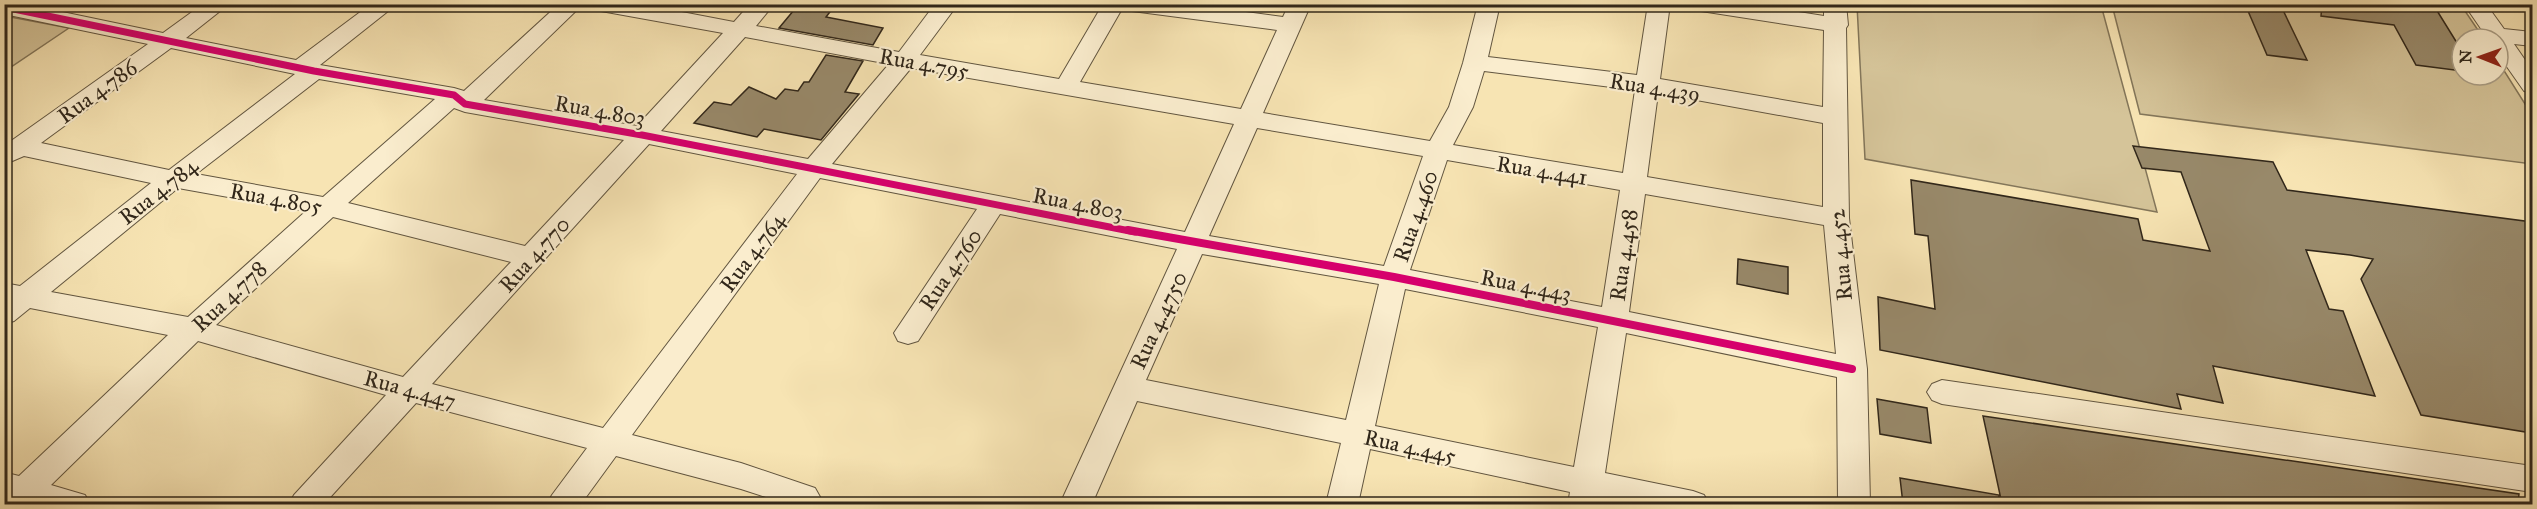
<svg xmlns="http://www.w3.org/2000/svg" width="2537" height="509" font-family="'IM FELL Great Primer',serif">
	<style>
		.green { fill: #d5c499; stroke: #83765a; stroke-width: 1.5 }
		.building { fill: #98896a; stroke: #31271a; stroke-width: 1.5 }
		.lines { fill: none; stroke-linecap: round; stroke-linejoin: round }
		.minor-casing { stroke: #625640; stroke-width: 2 }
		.minor { fill: #faedce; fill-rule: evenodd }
		.cycleway-far1-casing { stroke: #faedce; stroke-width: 10 }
		.cycleway-casing { stroke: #faedce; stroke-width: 12 }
		.cycleway-far1 { stroke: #d6006c; stroke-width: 7 }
		.cycleway { stroke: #d6006c; stroke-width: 8 }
		.labels { text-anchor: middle; stroke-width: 4.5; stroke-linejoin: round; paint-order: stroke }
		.street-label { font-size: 22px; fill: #31271a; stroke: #faedce }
	</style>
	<rect width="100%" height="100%" fill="#f7e4b3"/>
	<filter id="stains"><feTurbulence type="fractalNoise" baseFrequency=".00333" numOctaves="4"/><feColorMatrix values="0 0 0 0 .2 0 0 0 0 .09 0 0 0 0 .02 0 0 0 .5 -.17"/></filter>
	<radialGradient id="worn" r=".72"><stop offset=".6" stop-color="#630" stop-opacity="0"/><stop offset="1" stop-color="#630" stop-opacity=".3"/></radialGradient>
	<path class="green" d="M 1857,5 L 2101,5 L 2157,212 L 1865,159 Z
		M 2112,5 L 2461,5 L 2484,39 L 2462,39 L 2462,75 L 2498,75 L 2498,61 L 2532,115 L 2532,164 L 2140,114 Z
		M 5,16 L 69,28 L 5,71 Z"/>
	<path class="building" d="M 799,4 L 836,4 L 826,17 L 883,28 L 873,45 L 779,28 Z
		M 2245,4 L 2280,4 L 2307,60 L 2267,55 Z
		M 2322,4 L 2402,4 L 2436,9 L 2462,51 L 2462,71 L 2416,65 L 2394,25 L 2321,16 Z
		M 826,55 L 863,61 L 845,92 L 859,94 L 821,140 L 764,129 L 757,137 L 694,123 L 714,102 L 731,105 L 749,87 L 776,99 L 785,89 L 798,91 L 804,82 L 809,82 Z
		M 2133,146 L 2273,162 L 2287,190 L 2532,222 L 2532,433 L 2421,415 L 2361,279 L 2373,259 L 2350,255 L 2306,250 L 2329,309 L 2343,311 L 2375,396 L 2213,366 L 2223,403 L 2177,394 L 2181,409 L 1880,350 L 1878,297 L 1935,309 L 1928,236 L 1915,234 L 1911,180 L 2138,219 L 2143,240 L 2210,251 L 2181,172 L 2142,168 Z
		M 1738,259 L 1788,267 L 1788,294 L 1737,284 Z
		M 1877,399 L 1927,408 L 1931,443 L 1880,434 Z
		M 1983,416 L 2519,494 L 2518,504 L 2002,504 Z
		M 1900,478 L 1999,495 L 1998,504 L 1903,504 Z"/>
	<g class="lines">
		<defs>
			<path id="minor" d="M 4,4 L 24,4 L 163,33 L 203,4 L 229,4 L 186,38 L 296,60 L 371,4 L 397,4 L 320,65 L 454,88 L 464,91 L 559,4 L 583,4 L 484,100 L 637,126 L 723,33 L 601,11 L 593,9 L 590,4 L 640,4 L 734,22 L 750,4 L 774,4 L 756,26 L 899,52 L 935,4 L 958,4 L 920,55 L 1059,79 L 1103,4 L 1186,4 L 1283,17 L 1289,4 L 1311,4 L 1263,113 L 1430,141 L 1449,107 L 1463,63 L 1478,4 L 1500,4 L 1488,57 L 1637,75 L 1648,4 L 1670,4 L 1660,79 L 1823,107 L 1824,30 L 1701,11 L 1693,9 L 1690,4 L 1747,4 L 1824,16 L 1824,4 L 1846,4 L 1848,25 L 1846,28 L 1849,218 L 1867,369 L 1870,504 L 1838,504 L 1837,377 L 1626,333 L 1605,473 L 1693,491 L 1704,495 L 1709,504 L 1632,504 L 1601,498 L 1600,504 L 1568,504 L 1570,492 L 1370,449 L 1358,504 L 1326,504 L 1341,443 L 1137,401 L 1092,504 L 1060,504 L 1177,249 L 1000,214 L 918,341 L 908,344 L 898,341 L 894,333 L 977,209 L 820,178 L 632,435 L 741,463 L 815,488 L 824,504 L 787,504 L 741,489 L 616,456 L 581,504 L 547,504 L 552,495 L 587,448 L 416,403 L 324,504 L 289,504 L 294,495 L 386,395 L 198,341 L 51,485 L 85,495 L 90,504 L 4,504 L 4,476 L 11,474 L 19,476 L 168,335 L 30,308 L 14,321 L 4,324 L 4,283 L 20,286 L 151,183 L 24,156 L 10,162 L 4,161 L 4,146 L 148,44 L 4,14 ZM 1123,7 L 1132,11 L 1277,30 L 1241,109 L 1080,82 ZM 745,37 L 889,64 L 808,159 L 661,131 ZM 171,48 L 295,74 L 169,170 L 41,143 ZM 911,68 L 1234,124 L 1185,232 L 832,164 ZM 1484,71 L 1635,90 L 1623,173 L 1453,145 L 1473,107 ZM 319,79 L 435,99 L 323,197 L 196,174 ZM 1658,93 L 1823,123 L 1823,207 L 1647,177 ZM 454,108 L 465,112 L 624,140 L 525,246 L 348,203 ZM 1257,128 L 1423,156 L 1384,266 L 1209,236 ZM 649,144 L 797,174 L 603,428 L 432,384 ZM 1447,160 L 1620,190 L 1602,307 L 1410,270 ZM 178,188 L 306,211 L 188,317 L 51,292 ZM 1645,194 L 1824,225 L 1836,354 L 1629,312 ZM 333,217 L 511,262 L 403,377 L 216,325 ZM 1202,254 L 1379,284 L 1346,420 L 1146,380 ZM 1405,289 L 1598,327 L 1574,467 L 1375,426 Z
				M 2464,4 L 2486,4 L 2504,29 L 2532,32 L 2532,46 L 2514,44 L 2532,70 L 2532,93 L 2524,91 L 2498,54 L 2498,39 L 2488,39 Z
				M 1942,380 L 2532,466 L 2532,492 L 1942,404 L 1932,400 L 1927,392 L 1932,384 Z"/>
		</defs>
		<use href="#minor" class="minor-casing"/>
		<use href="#minor" class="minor"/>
		<defs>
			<path id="cycleway-far1" d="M 4,7 L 314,71 L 454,95 L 465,104 L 642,135 L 1135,232"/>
			<path id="cycleway" d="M 1128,230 L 1394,277 L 1852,369"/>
		</defs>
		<use href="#cycleway-far1" class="cycleway-far1-casing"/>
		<use href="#cycleway" class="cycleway-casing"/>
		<use href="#cycleway-far1" class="cycleway-far1"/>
		<use href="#cycleway" class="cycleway"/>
	</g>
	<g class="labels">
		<g class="street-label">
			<text transform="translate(924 63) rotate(10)" y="8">Rua 4.795</text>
			<text transform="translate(1655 87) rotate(9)" y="8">Rua 4.439</text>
			<text transform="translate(97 91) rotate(-36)" y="8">Rua 4.786</text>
			<text transform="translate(600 110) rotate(10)" y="8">Rua 4.803</text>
			<text transform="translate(1542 170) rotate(9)" y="8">Rua 4.441</text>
			<text transform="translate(158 191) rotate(-38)" y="8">Rua 4.784</text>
			<text transform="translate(276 198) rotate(10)" y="8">Rua 4.805</text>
			<text transform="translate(1078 203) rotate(11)" y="8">Rua 4.803</text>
			<text transform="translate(1415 216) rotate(-71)" y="8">Rua 4.460</text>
			<text transform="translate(752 252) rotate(-53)" y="8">Rua 4.764</text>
			<text transform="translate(534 254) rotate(-48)" y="8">Rua 4.770</text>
			<text transform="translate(1623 255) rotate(-82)" y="8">Rua 4.458</text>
			<text transform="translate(1840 255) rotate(-95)" y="8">Rua 4.452</text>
			<text transform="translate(950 269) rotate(-56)" y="8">Rua 4.760</text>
			<text transform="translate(1526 285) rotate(11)" y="8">Rua 4.443</text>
			<text transform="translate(229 296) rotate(-43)" y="8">Rua 4.778</text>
			<text transform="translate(1158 320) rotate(-65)" y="8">Rua 4.4750</text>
			<text transform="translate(410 389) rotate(15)" y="8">Rua 4.447</text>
			<text transform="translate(1410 446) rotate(12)" y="8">Rua 4.445</text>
		</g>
	</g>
	<rect width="2537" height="509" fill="none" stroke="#f7e4b3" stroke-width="24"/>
	<rect x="6" y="6" width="2525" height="497" fill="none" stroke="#31271a" stroke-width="3"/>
	<rect x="12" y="12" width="2513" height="485" fill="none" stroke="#31271a" stroke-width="1.5"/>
	<g transform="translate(2480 57) rotate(271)"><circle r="28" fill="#faedce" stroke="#aa9e86" stroke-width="1.5"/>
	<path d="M0-4.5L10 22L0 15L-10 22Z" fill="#8f2418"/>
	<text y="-9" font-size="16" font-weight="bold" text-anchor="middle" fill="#31271a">N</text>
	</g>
	<rect width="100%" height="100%" filter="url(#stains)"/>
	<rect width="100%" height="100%" fill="url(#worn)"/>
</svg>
